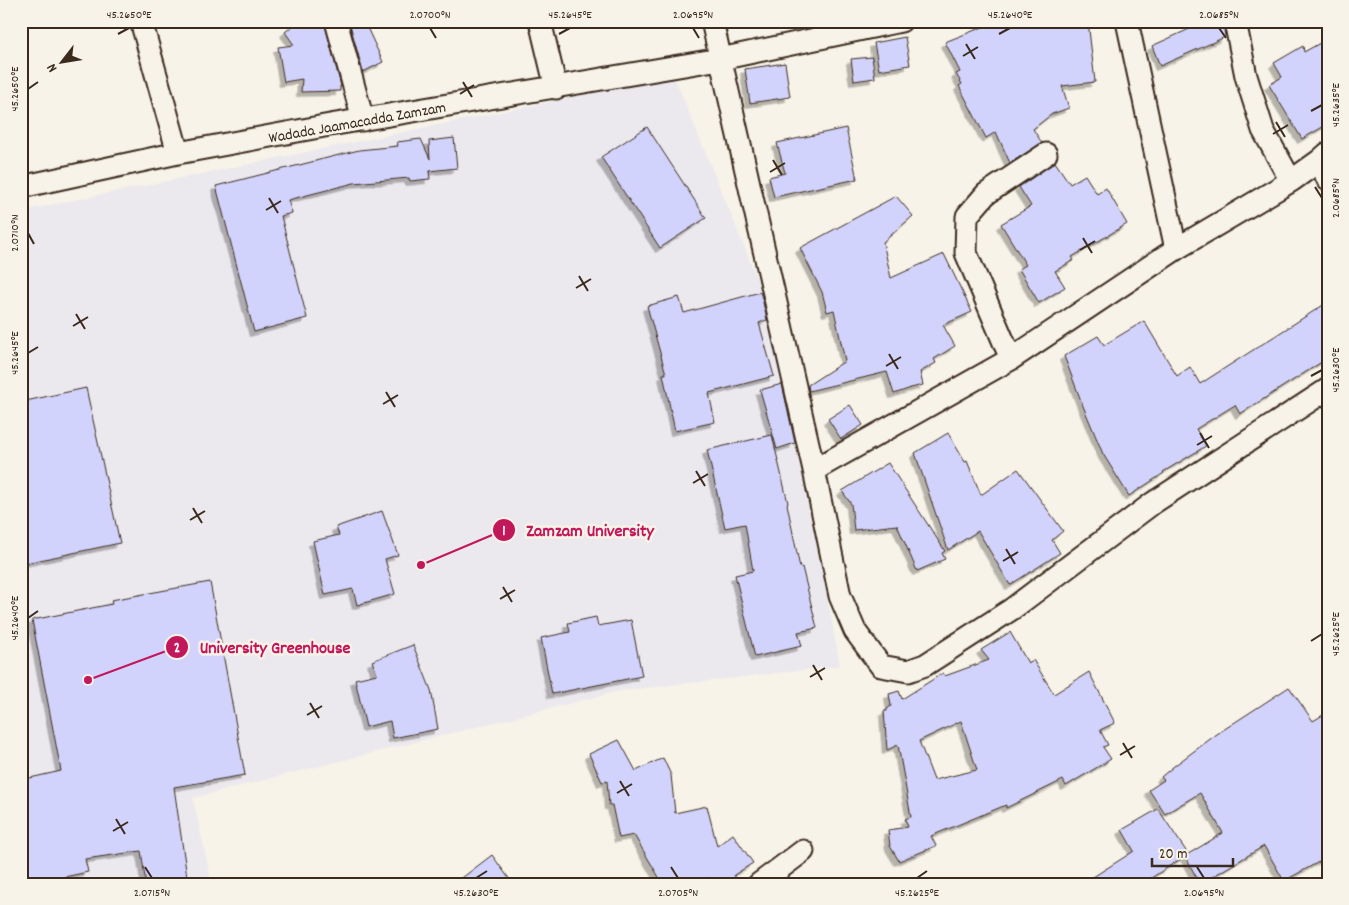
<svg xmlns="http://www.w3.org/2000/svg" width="1349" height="905" font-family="Dekko,sans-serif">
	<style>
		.built { fill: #ece9ee }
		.building { fill: #d2d3fc; stroke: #3b2a1e; fill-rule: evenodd; filter: url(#shadow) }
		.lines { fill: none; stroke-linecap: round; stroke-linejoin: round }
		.street-casing { stroke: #3b2a1e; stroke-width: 25 }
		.street { stroke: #f7f3e8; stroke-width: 21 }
		.ticks { fill: none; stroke: #3b2a1e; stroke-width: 2 }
		.labels { text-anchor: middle; stroke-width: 5; stroke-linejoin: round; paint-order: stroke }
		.street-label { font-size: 16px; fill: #3b2a1e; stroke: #f7f3e8 }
		.leader { fill: none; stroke: #c2185b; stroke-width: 2 }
		.callout-dot { fill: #c2185b; stroke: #f7f3e8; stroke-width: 2 }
		.mark-label { font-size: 15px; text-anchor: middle; font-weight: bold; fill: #fff }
		.callout-label { font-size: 18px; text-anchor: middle; font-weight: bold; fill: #c2185b; stroke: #f7f3e8; stroke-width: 5; stroke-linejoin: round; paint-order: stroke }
		.neatline { fill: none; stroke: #3b2a1e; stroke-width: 2 }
		.ticks-label { font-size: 12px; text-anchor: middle; fill: #3b2a1e }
	</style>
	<defs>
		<filter id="shadow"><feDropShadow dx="-4.5" dy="4.5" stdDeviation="0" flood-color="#0004"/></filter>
	</defs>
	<rect width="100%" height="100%" fill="#f7f3e8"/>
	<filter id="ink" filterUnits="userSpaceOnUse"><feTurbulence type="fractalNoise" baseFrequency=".02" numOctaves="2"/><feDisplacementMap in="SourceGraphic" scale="10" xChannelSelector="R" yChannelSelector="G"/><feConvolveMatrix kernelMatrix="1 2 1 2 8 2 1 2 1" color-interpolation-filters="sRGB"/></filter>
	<g filter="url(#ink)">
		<path class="built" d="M 674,76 L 790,358 L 803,465 L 840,666 L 620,691 L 193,798 L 212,884 L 21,884 L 21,211 Z"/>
		<path class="building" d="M 299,21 L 324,21 L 341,86 L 340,86 L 340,91 L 301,92 L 302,79 L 284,82 L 278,47 L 294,45 L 285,32 Z
			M 349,21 L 364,21 L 383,62 L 363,72 Z
			M 998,21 L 1088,21 L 1095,82 L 1062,86 L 1069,108 L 1052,114 L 1033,129 L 1042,143 L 1010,163 L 996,132 L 986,138 L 959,86 L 962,84 L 956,74 L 960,72 L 945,42 Z
			M 1207,21 L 1223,21 L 1225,37 L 1160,66 L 1152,46 Z
			M 905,37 L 910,65 L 879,70 L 874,43 Z
			M 1320,43 L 1328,56 L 1328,124 L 1302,139 L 1269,85 L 1282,77 L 1274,63 L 1303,46 L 1304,52 Z
			M 872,57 L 875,78 L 854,81 L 851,59 Z
			M 785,63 L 790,97 L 750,103 L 745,69 Z
			M 647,127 L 706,218 L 660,248 L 601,157 Z
			M 846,128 L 857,179 L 774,197 L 769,177 L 785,173 L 777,143 Z
			M 454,138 L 457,168 L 429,171 L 430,179 L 410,181 L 409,178 L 354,183 L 288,200 L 292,213 L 281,216 L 307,318 L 254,332 L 216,186 L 359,150 L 398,146 L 397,142 L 421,139 L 430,159 L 429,141 Z
			M 1055,162 L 1070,184 L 1085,175 L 1097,194 L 1106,188 L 1127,224 L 1072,257 L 1074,260 L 1055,271 L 1065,287 L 1039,303 L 1019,269 L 1026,265 L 1001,224 L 1031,206 L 1019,187 Z
			M 896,196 L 913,216 L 883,242 L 891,278 L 944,254 L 972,312 L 943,325 L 955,346 L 934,359 L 936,363 L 920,372 L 923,385 L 911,388 L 894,394 L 887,372 L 809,391 L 808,385 L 845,361 L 834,310 L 827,312 L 822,292 L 800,248 Z
			M 760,292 L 762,298 L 767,320 L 759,323 L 774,376 L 709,393 L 715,422 L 675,431 L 663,374 L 666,374 L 647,306 L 679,297 L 684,313 Z
			M 1328,302 L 1328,358 L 1240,414 L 1235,405 L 1196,429 L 1206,446 L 1163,472 L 1164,473 L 1129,496 L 1103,454 L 1083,406 L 1064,356 L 1098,336 L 1104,345 L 1144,321 L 1177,376 L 1190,367 L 1200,384 Z
			M 782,384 L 795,443 L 777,449 L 760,390 Z
			M 86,388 L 120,543 L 21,564 L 21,402 Z
			M 850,405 L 863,425 L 841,439 L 828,419 Z
			M 948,433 L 965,462 L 967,461 L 981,495 L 1018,469 L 1063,531 L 1052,540 L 1060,553 L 1010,585 L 978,531 L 948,550 L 915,453 Z
			M 772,435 L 788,503 L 787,504 L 800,568 L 802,567 L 817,628 L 798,632 L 802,646 L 755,657 L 735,575 L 753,571 L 745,524 L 725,528 L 707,450 Z
			M 888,463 L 945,551 L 942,553 L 945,559 L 917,571 L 897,525 L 854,530 L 851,504 L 842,491 Z
			M 382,511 L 398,555 L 385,559 L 395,594 L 357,605 L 353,589 L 325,595 L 313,541 L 339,535 L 336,527 Z
			M 210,582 L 245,775 L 174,787 L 188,884 L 146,884 L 141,851 L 85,859 L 88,872 L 31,884 L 21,884 L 21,780 L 61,771 L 32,620 L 112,604 L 111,600 Z
			M 596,617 L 598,626 L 631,620 L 642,676 L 552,694 L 541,638 L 570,632 L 568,623 Z
			M 1010,632 L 1028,663 L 1033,660 L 1054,694 L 1089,672 L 1115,723 L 1100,730 L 1108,745 L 1103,747 L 1111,759 L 1066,786 L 1063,780 L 1006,808 L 1006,805 L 931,836 L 936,846 L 899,861 L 890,846 L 888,830 L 908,827 L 905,819 L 911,817 L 898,745 L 887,750 L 884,711 L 887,711 L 887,709 L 891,706 L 889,694 L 899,691 L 902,699 L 943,673 L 945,676 L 989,660 L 981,650 ZM 961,721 L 977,770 L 934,780 L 919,741 Z
			M 413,645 L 431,690 L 438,729 L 393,738 L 390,721 L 366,727 L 355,679 L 377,674 L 372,661 Z
			M 1289,687 L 1313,721 L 1328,712 L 1328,857 L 1284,881 L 1264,846 L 1200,884 L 1185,856 L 1223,833 L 1200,793 L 1165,814 L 1149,790 L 1164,780 L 1161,777 L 1174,766 L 1217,734 Z
			M 619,740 L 636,771 L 663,758 L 671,775 L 675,813 L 707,806 L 717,846 L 733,834 L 753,863 L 734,875 L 739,884 L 712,884 L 709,878 L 688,884 L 663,884 L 634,835 L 619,838 L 612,805 L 609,805 L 607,781 L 602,782 L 589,754 Z
			M 1158,809 L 1188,854 L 1142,884 L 1082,884 L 1134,851 L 1122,830 Z
			M 492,855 L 513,884 L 454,884 Z"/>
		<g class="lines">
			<defs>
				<path id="street" d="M 141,21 L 178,153
					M 336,21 L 363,120
					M 540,21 L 556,88
					M 712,21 L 814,470 L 840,596 L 855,631 L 881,666 L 908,671 L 925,665 L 1012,609 L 1153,503 L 1328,389
					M 1127,21 L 1176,249
					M 1235,21 L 1246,76 L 1263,130 L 1291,181
					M 1328,153 L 1319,161 L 1328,180
					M 1046,154 L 986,194 L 967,216 L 966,253 L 1011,359 L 1176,249 L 1291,181 L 1319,161
					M 21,187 L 178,153 L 330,125 L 720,59 L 901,21
					M 814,470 L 1011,359
					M 759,884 L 803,851"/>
			</defs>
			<use href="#street" class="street-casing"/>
			<use href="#street" class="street"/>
		</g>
	</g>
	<path class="ticks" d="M 430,28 L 436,38M 693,28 L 699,38M 1219,28 L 1226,38M 118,34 L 129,28M 559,34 L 570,28M 999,34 L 1010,28M 966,44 L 975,59M 963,56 L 978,47M 463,82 L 472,97M 28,89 L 38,82M 460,94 L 474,85M 1311,111 L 1322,105M 1276,122 L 1285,137M 1273,134 L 1288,125M 773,160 L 782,175M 770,172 L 785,163M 1315,187 L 1322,198M 269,198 L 278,213M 266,210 L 281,201M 28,233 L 34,244M 1083,238 L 1092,253M 1080,250 L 1095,241M 579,276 L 588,291M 576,288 L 591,279M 76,314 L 85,329M 73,326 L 88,317M 28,353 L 38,347M 889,354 L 898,369M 886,366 L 901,357M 1311,376 L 1322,370M 386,392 L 395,407M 383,404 L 398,395M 1200,433 L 1209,448M 1197,445 L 1212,436M 696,471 L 705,486M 693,483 L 708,474M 193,508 L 202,523M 190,520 L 205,511M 1006,549 L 1015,564M 1003,561 L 1018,552M 503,587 L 512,602M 500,599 L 515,590M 28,618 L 38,611M 1311,641 L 1322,634M 813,665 L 822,680M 810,677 L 825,668M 310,703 L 319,718M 307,715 L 322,706M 1123,743 L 1132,758M 1120,755 L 1135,746M 620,781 L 629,796M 617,793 L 632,784M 116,819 L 125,834M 113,831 L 128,822M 145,867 L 152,878M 671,867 L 678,878M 1197,867 L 1204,878M 476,878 L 487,871M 917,878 L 927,871"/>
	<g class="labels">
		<g class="street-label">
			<text transform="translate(357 121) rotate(-10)" y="6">Wadada Jaamacadda Zamzam</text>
		</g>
	</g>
	<path class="leader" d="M421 565L504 530M88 680L177 647"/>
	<g class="callout-dot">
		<circle cx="421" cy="565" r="5"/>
		<circle cx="88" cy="680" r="5"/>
		<circle cx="504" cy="530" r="12"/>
		<circle cx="177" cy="647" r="12"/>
	</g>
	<g class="mark-label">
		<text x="504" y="535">1</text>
		<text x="177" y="652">2</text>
	</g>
	<g class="callout-label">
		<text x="590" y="536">Zamzam University</text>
		<text x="275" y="653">University Greenhouse</text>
	</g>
	<rect width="1349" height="905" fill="none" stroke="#f7f3e8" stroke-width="55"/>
	<g transform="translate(62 62) rotate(239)" stroke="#f7f3e8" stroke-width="4" paint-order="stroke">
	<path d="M0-4L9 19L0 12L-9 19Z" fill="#3b2a1e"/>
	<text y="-8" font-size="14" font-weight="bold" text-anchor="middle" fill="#3b2a1e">N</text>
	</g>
	<path d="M1152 858v8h81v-8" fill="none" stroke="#3b2a1e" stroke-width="2.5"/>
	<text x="1159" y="858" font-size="15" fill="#3b2a1e" stroke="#f7f3e8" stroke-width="4" paint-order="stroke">20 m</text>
	<rect x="28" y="28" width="1294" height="850" class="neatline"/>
	<g class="ticks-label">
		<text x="129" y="18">45.2650°E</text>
		<text x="430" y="18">2.0700°N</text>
		<text x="570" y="18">45.2645°E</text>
		<text x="693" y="18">2.0695°N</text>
		<text x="1010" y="18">45.2640°E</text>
		<text x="1219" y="18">2.0685°N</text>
		<text transform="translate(14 89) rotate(-90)" y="4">45.2650°E</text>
		<text transform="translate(1335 105) rotate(-90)" y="4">45.2635°E</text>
		<text transform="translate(1335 198) rotate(-90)" y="4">2.0685°N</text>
		<text transform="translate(14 233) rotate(-90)" y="4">2.0710°N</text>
		<text transform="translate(14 353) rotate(-90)" y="4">45.2645°E</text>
		<text transform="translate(1335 370) rotate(-90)" y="4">45.2630°E</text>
		<text transform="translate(14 618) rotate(-90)" y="4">45.2640°E</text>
		<text transform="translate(1335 634) rotate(-90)" y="4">45.2625°E</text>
		<text x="152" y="896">2.0715°N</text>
		<text x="476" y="896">45.2630°E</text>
		<text x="678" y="896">2.0705°N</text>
		<text x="917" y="896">45.2625°E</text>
		<text x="1204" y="896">2.0695°N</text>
	</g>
</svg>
